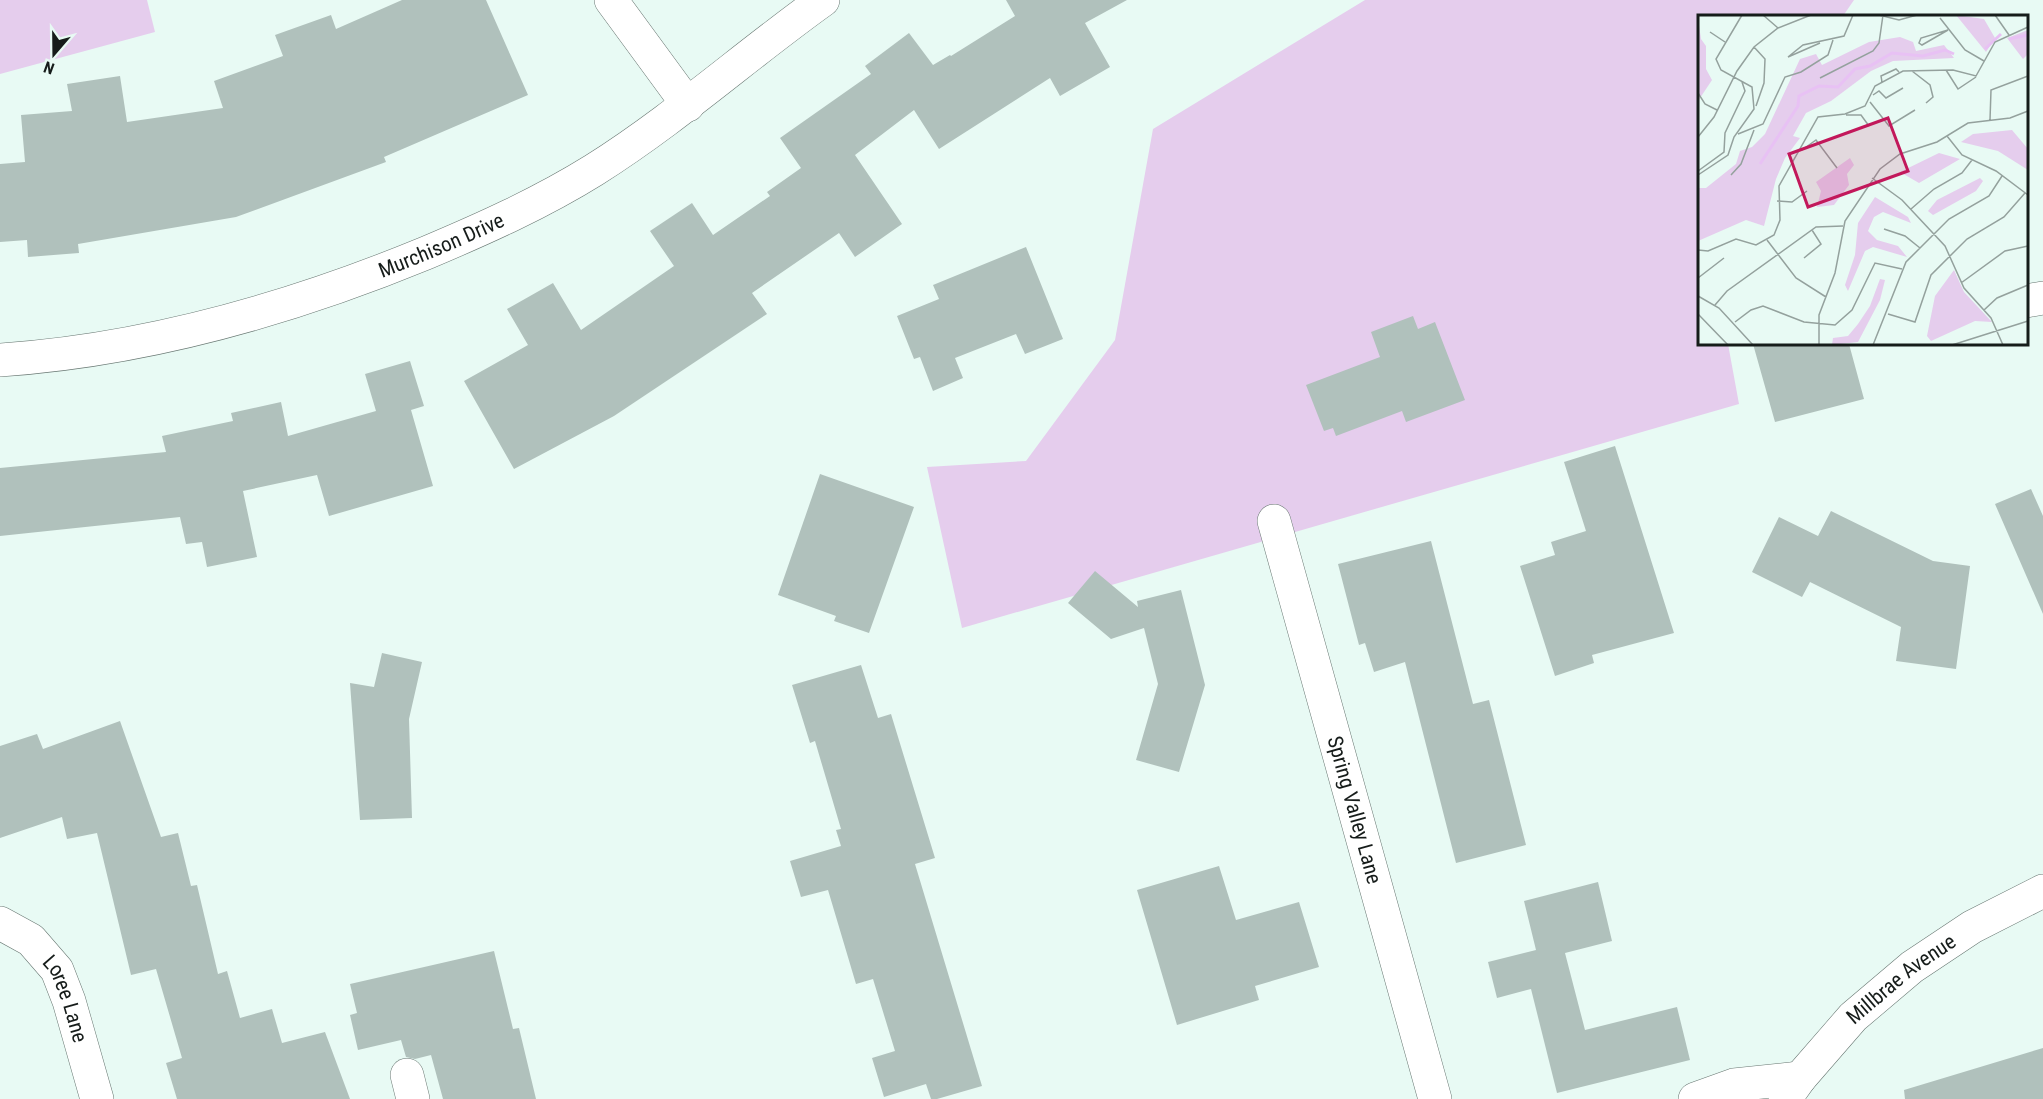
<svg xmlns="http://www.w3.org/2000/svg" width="2043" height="1099" font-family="'Roboto Condensed',sans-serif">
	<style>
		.green { fill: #e5cded }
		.building { fill: #b0c1bc }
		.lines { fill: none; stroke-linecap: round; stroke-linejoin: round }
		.minor-casing { stroke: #687772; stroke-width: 34 }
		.minor { stroke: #fff; stroke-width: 33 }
		.labels { text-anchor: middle; stroke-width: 5; stroke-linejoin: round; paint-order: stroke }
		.street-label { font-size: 21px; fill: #161c1a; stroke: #e8faf4 }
		.inset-river { fill: none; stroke: #e8c1f4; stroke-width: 3 }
		.inset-road { fill: none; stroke: #94a19d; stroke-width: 1.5 }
		.view { fill: #c2185b; fill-opacity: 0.15; stroke: #c2185b; stroke-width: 3 }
		.inset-edge { fill: none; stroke: #161c1a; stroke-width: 3 }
	</style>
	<rect width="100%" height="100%" fill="#e8faf4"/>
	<path class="green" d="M 0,0 L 147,0 L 155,32 L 0,74 Z
		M 1365,0 L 1854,0 L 1843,16 L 1700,16 L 1700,344 L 1728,344 L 1739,404 L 962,628 L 927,467 L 1026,461 L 1115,340 L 1153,129 Z"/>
	<path class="building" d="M 402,0 L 486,0 L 528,95 L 384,157 L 386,162 L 236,217 L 78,244 L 79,253 L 28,257 L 27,240 L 0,242 L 0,164 L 25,162 L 21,115 L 72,111 L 67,84 L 120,76 L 127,122 L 223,108 L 214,81 L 283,56 L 275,35 L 331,15 L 336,29 Z
		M 1006,0 L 1127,0 L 1085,23 L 1110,67 L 1060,96 L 1050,78 L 939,149 L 914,110 L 855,155 L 902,224 L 855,257 L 839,233 L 752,293 L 767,314 L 614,416 L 514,469 L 464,381 L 528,345 L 507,309 L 553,283 L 581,330 L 674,266 L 650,231 L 692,203 L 713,235 L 770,196 L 767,192 L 801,168 L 780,138 L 871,74 L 865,66 L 909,33 L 933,65 L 950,55 L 951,56 L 1015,16 Z
		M 1026,247 L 1063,339 L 1025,354 L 1016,334 L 955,358 L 963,378 L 933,391 L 920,357 L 914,359 L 897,316 L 939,299 L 933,285 Z
		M 1413,316 L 1418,329 L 1435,322 L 1465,400 L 1406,422 L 1402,411 L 1336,436 L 1333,428 L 1324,431 L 1306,385 L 1380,357 L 1371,332 Z
		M 1753,344 L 1849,344 L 1864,399 L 1775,422 Z
		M 410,361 L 424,406 L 411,410 L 433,486 L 329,516 L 317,475 L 243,491 L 257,557 L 207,567 L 202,542 L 186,544 L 180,517 L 0,536 L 0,468 L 166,452 L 162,436 L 233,421 L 231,413 L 281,402 L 288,436 L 376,411 L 365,374 Z
		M 1615,446 L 1674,633 L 1592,655 L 1594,663 L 1555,676 L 1520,566 L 1555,555 L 1551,542 L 1586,531 L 1564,462 Z
		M 820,474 L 914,507 L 869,633 L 834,621 L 836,616 L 778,595 Z
		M 2031,489 L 2043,516 L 2043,614 L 1995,504 Z
		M 1831,511 L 1933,561 L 1970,566 L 1956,669 L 1896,661 L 1901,627 L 1810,582 L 1802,597 L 1752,572 L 1779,517 L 1818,536 Z
		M 1431,541 L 1473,704 L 1489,700 L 1526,845 L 1456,863 L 1405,662 L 1374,672 L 1365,643 L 1359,645 L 1338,564 Z
		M 1095,571 L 1138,607 L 1137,601 L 1181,590 L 1205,685 L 1179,772 L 1136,760 L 1158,684 L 1144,628 L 1111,639 L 1068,603 Z
		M 382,653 L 422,662 L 409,719 L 412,818 L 360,820 L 350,683 L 374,687 Z
		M 861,665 L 878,718 L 891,714 L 935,858 L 915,864 L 982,1086 L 937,1099 L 931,1099 L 926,1084 L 884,1097 L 872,1058 L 895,1051 L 873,979 L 856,984 L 828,890 L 801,897 L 790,861 L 841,846 L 836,830 L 841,829 L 815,741 L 810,743 L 792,685 Z
		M 120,721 L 161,837 L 178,833 L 191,886 L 197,885 L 218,974 L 227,971 L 240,1018 L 272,1009 L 282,1043 L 325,1032 L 350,1099 L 177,1099 L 166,1063 L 182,1058 L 156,969 L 131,975 L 97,833 L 67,839 L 62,817 L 0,838 L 0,746 L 37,734 L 43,749 Z
		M 1219,866 L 1236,920 L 1299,902 L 1319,967 L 1255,986 L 1259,1000 L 1177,1025 L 1137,890 Z
		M 1598,882 L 1612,941 L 1565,953 L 1585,1030 L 1677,1007 L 1690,1060 L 1557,1093 L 1531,989 L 1497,998 L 1488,962 L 1536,950 L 1524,901 Z
		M 494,951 L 513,1029 L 519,1028 L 536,1099 L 443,1099 L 431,1055 L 415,1059 L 406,1057 L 401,1040 L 358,1050 L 350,1015 L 357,1013 L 350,984 Z
		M 2043,1048 L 2043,1099 L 1905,1099 L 1904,1090 Z"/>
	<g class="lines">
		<defs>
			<g id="minor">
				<path d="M 611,0 L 688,105"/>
				<path d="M 2026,301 L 2043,298"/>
				<path id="s1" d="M 0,360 C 147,350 290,309 426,253 C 483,229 541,203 594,170 C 675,119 746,55 823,0"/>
				<path id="s2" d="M 1274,521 L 1435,1099"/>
				<path id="s3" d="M 0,923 L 31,940 L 57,970 L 69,1001 L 97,1099"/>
				<path d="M 407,1075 L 413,1099"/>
				<path d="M 1695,1099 L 1734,1085 L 1800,1078"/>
				<path id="s4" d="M 1785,1099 L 1800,1078 L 1853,1017 L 1912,967 L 1972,927 L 2043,891"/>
			</g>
		</defs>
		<use href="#minor" class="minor-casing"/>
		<use href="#minor" class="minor"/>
	</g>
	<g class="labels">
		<g class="street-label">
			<text dy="7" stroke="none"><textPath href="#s1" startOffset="458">Murchison Drive</textPath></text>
			<text dy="7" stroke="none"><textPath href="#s2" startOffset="300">Spring Valley Lane</textPath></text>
			<text dy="7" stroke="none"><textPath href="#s4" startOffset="168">Millbrae Avenue</textPath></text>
			<text dy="7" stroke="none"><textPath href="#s3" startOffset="105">Loree Lane</textPath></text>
		</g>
	</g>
	<g transform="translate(1698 15)">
		<rect width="330" height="330" fill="#e8faf4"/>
		<path d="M 258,0 L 286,4 L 297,23 L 288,37 ZM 0,3 L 3,24 L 8,31 L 8,54 L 14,65 L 0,86 ZM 330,15 L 330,39 L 325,44 L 309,23 ZM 202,22 L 215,27 L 218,36 L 246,30 L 256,43 L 195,46 L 173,56 L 133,86 L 108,98 L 95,121 L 102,123 L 87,143 L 78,164 L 66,211 L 48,205 L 0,226 L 0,173 L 8,173 L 38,149 L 42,136 L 54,132 L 67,119 L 102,44 L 118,39 L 124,50 L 171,27 ZM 314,115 L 330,134 L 330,155 L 300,136 L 263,127 L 275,119 ZM 241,138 L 262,144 L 221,168 L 202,157 ZM 152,143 L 156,150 L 149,159 L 151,170 L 136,190 L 119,192 L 123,176 L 118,167 ZM 282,163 L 285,166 L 278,176 L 235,200 L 230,196 L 239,185 ZM 177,182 L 210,202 L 213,208 L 185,197 L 176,202 L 170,216 L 179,225 L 200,231 L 209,242 L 175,232 L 167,236 L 150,276 L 147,270 L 157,240 L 160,208 ZM 256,255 L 266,277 L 294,307 L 277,306 L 233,326 L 229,321 L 237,281 ZM 182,264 L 187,265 L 182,285 L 160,327 L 134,330 L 135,323 L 150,321 L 160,309 L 172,291 Z" fill="#e5cded"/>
		<path class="inset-river" d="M 311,24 L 330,20M 287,34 L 303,19M 62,149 L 100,91 L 101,81 L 121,71 L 140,72 L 157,54 L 172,51 L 194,38 L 225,41 L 247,35 L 256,39"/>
		<path class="inset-road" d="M 65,0 L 80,13M 181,0 L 201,5 L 219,0M 297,0 L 311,20M 242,3 L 267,35 L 286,46M 250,15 L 224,30 L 221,28 L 223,23 ZM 12,17 L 27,27M 122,28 L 90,42 L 105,30 L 146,21 L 155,0M 56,32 L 67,44 L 66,68 L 58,91M 248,55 L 260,74 L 278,62M 214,56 L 232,70 L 235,82 L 228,88M 122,63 L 175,36 L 181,28 L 185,0M 184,67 L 183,61 L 198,54 L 201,57M 0,78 L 7,89 L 19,95M 175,80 L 181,76 L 188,83 L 205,73M 172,87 L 191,111 L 217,95M 148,100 L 163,100 L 171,111M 292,105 L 293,75 L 330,61M 40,119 L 65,109 L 87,62 L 103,57 L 130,40 L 135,25M 249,121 L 264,140 L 298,156 L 330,180M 0,122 L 16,102 L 39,56 L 56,32 L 80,13 L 113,0M 104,135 L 118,125 L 139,153M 0,156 L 26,137 L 27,118 L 47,76 L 44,67M 0,160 L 30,140 L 36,122 L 56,94 L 54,72 L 23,55 L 18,44 L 44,0M 33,160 L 43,149 L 56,115M 174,163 L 204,185 L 247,231 L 266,273 L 293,303 L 305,330M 79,186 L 94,187 L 109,176M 213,194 L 236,174 L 264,158 L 274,145M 186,214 L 207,221 L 222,233M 69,225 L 98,263 L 128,282M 0,235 L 10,236 L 38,224 L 58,230 L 76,220 L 82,205 L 81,171 L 120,102 L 147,99 L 167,91 L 177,71 L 205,56 L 255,55 L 278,61 L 297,27 L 330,12M 106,243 L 123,229 L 114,215M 0,263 L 26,243M 263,268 L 307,236 L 330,231M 0,281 L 21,293 L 55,330M 17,290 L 29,276 L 118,212 L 145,211M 286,295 L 299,283 L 330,270M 0,299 L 30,330M 190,299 L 217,307 L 233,260 L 269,224 L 306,202 L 327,178M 37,307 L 53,295 L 65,291 L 106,307 L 137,310 L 154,295 L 177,248 L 204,254M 121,330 L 121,300 L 137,258 L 147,206 L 182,154 L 202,139 L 239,127 L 270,108 L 312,103 L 330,96M 175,330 L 208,247 L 251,204 L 291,181 L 304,161M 254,330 L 330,306"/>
		<path class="view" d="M 190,103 L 210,156 L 110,192 L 91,139 Z"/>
		<rect width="330" height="330" class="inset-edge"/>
	</g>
	<g transform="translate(54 54) rotate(200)" stroke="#e8faf4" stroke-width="4.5" paint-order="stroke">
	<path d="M0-4.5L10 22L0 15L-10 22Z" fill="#161c1a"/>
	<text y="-9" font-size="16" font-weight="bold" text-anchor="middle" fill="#161c1a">N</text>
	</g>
</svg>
